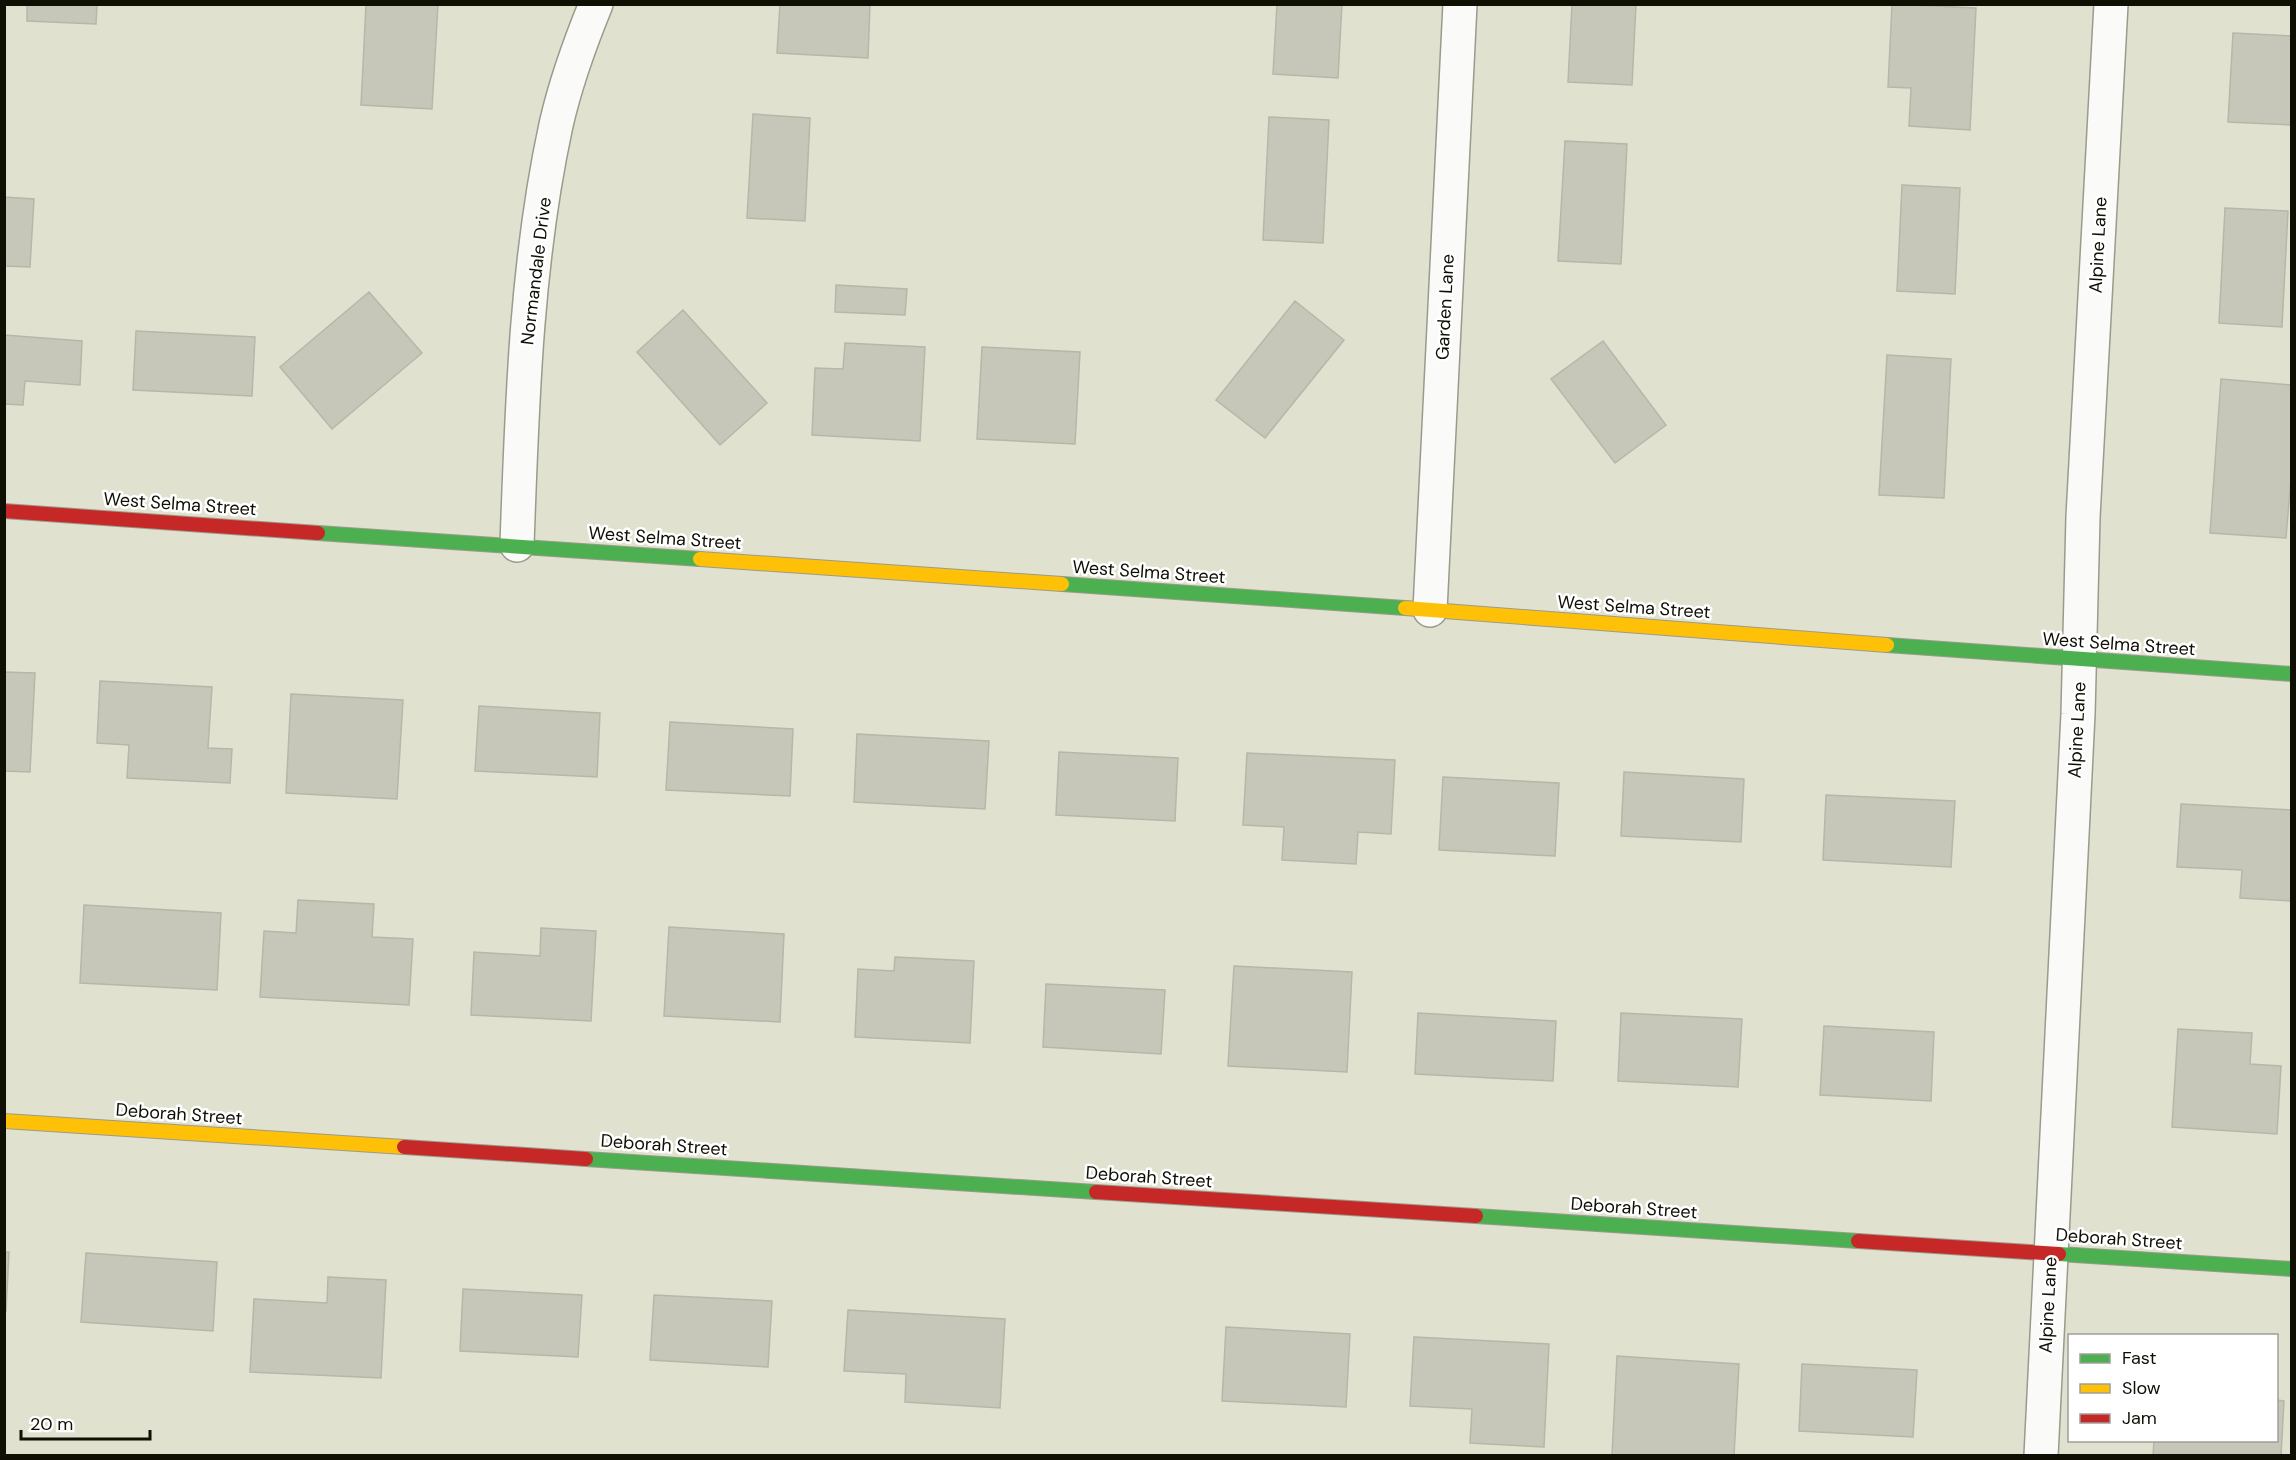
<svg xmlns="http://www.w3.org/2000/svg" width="2296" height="1460" font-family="'DM Sans',sans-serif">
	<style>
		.building { fill: #c6c7b8; stroke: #b7b7a9; stroke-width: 1.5 }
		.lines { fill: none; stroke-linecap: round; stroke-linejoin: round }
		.street-casing { stroke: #9a9b8c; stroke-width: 36 }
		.fast-casing { stroke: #9a9b8c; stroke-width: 16 }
		.slow-casing { stroke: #9a9b8c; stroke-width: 16 }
		.jam-casing { stroke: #9a9b8c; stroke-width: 16 }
		.street { stroke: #fafaf8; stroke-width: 33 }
		.fast { stroke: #4caf50; stroke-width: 14 }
		.slow { stroke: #ffc107; stroke-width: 14 }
		.jam { stroke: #c62828; stroke-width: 14 }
		.labels { text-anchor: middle; stroke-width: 5; stroke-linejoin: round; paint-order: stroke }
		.street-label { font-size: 18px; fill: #0f0f04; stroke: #fff }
	</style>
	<rect width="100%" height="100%" fill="#e0e1ce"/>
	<path class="building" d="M 27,4 L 97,4 L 96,24 L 27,21 Z
		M 366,4 L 438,4 L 432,109 L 361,105 Z
		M 780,4 L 870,4 L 868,58 L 777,53 Z
		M 1277,4 L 1342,4 L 1338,78 L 1273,74 Z
		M 1572,4 L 1636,4 L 1632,85 L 1568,82 Z
		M 1892,4 L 1976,8 L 1970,130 L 1909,126 L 1911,88 L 1888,87 Z
		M 2233,33 L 2292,36 L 2292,125 L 2228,122 Z
		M 753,114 L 810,118 L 805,221 L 747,218 Z
		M 1269,117 L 1329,120 L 1323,243 L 1263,240 Z
		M 1565,141 L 1627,144 L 1621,264 L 1558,261 Z
		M 1902,185 L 1960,188 L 1955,294 L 1897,291 Z
		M 4,197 L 34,199 L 30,267 L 4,266 Z
		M 2225,208 L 2288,211 L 2282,327 L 2219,323 Z
		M 836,285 L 907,289 L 905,315 L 835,312 Z
		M 369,292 L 422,353 L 332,429 L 280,367 Z
		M 1295,301 L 1344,340 L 1265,438 L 1216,400 Z
		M 683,310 L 767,403 L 720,445 L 637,352 Z
		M 136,331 L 255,337 L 252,396 L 133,390 Z
		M 4,335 L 82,341 L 80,385 L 25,381 L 23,405 L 4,404 Z
		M 1603,341 L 1666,425 L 1615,463 L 1551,379 Z
		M 845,343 L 925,347 L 920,441 L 812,435 L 815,368 L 843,369 Z
		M 982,347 L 1080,352 L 1075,444 L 977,439 Z
		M 1887,355 L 1951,359 L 1944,498 L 1879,495 Z
		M 2221,379 L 2292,385 L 2292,467 L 2286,538 L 2210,533 Z
		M 4,672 L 35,673 L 30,772 L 4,771 Z
		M 100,681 L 212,687 L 208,748 L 232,749 L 230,783 L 127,778 L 129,745 L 97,743 Z
		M 291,694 L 403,700 L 397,799 L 286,793 Z
		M 479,706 L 600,713 L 597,777 L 475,771 Z
		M 670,722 L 793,729 L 790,796 L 666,790 Z
		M 857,734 L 989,741 L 985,809 L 854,802 Z
		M 1059,752 L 1178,758 L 1175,821 L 1056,815 Z
		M 1247,753 L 1395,760 L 1391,834 L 1358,832 L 1356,864 L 1282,860 L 1284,827 L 1243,825 Z
		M 1624,772 L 1744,779 L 1741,842 L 1621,836 Z
		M 1443,777 L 1559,783 L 1555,856 L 1439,850 Z
		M 1826,795 L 1955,801 L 1951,867 L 1823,860 Z
		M 2181,804 L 2292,810 L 2292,901 L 2240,898 L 2242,870 L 2177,867 Z
		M 298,900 L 374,904 L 372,937 L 413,939 L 409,1005 L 260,997 L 264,931 L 296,933 Z
		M 84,905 L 221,913 L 217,990 L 80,983 Z
		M 669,927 L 784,934 L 780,1022 L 664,1016 Z
		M 541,928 L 596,931 L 591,1021 L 471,1015 L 474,952 L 540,956 Z
		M 895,957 L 974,961 L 970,1043 L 855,1037 L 858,969 L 894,971 Z
		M 1234,966 L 1352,972 L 1347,1072 L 1228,1066 Z
		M 1046,984 L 1165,990 L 1161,1054 L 1043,1047 Z
		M 1418,1013 L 1556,1021 L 1553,1081 L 1415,1074 Z
		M 1621,1013 L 1742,1019 L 1738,1087 L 1618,1081 Z
		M 1824,1026 L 1934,1032 L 1931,1101 L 1820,1095 Z
		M 2178,1029 L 2252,1033 L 2250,1064 L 2281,1066 L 2277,1134 L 2172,1127 Z
		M 4,1252 L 9,1252 L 6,1311 L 4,1311 Z
		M 86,1253 L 217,1262 L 213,1331 L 81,1322 Z
		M 328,1277 L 386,1280 L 381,1378 L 250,1372 L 254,1299 L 327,1303 Z
		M 463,1289 L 582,1295 L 578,1357 L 460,1351 Z
		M 654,1295 L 772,1301 L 768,1367 L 650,1360 Z
		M 848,1310 L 1005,1319 L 1000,1408 L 905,1402 L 906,1374 L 844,1371 Z
		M 1226,1327 L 1350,1334 L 1346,1407 L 1222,1401 Z
		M 1414,1337 L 1549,1344 L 1544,1447 L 1470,1443 L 1472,1409 L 1410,1406 Z
		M 1617,1356 L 1739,1364 L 1734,1456 L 1612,1455 Z
		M 1802,1364 L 1917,1370 L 1913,1437 L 1799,1431 Z
		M 2276,1400 L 2284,1401 L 2281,1456 L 2153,1456 L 2154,1440 L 2276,1440 Z"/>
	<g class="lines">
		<defs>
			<path id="street" d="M 517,545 C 522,405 526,263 556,125 C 565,85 580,43 596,4
				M 1430,610 L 1460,4
				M 2041,1456 L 2078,714 L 2083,517 L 2111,4"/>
			<path id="fast" d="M 318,533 L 700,559
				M 1062,584 L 1405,608
				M 1887,645 L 2292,674
				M 586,1159 L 1096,1192
				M 1476,1216 L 1858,1241
				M 2059,1254 L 2292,1269"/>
			<path id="slow" d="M 700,559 L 1062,584
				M 1405,608 L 1887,645
				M 4,1121 L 404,1147"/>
			<path id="jam" d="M 4,511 L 318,533
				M 404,1147 L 586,1159
				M 1096,1192 L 1476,1216
				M 1858,1241 L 2059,1254"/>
		</defs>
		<use href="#street" class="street-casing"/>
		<use href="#fast" class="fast-casing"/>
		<use href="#slow" class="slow-casing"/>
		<use href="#jam" class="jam-casing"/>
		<use href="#street" class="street"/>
		<use href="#fast" class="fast"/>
		<use href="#slow" class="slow"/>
		<use href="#jam" class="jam"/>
	</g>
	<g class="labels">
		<g class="street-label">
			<text transform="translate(2098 245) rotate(-87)" y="6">Alpine Lane</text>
			<text transform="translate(536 271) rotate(-83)" y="6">Normandale Drive</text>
			<text transform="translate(1445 307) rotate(-87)" y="6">Garden Lane</text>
			<text transform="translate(180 504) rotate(4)" y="6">West Selma Street</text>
			<text transform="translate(665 538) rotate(4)" y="6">West Selma Street</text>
			<text transform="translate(1149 572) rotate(4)" y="6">West Selma Street</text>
			<text transform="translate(1634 607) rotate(4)" y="6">West Selma Street</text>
			<text transform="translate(2119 644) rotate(4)" y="6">West Selma Street</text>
			<text transform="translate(2077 730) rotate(-87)" y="6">Alpine Lane</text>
			<text transform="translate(179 1114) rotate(4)" y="6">Deborah Street</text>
			<text transform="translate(664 1145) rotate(4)" y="6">Deborah Street</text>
			<text transform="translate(1149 1177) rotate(4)" y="6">Deborah Street</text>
			<text transform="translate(1634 1208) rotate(4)" y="6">Deborah Street</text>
			<text transform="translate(2119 1239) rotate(4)" y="6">Deborah Street</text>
			<text transform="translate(2048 1305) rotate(-87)" y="6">Alpine Lane</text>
		</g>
	</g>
	<rect width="2296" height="1460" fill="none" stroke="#0f0f04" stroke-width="12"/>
	<rect x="2068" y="1334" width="210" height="108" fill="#ffffff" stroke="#9f9f9b" stroke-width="1.5"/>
	<rect x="2080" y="1354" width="30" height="9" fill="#4caf50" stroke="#9f9f9b" stroke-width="1.5"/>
	<text x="2122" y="1364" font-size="18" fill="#0f0f04">Fast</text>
	<rect x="2080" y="1384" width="30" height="9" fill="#ffc107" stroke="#9f9f9b" stroke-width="1.5"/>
	<text x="2122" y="1394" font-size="18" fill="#0f0f04">Slow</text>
	<rect x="2080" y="1414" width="30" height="9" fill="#c62828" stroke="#9f9f9b" stroke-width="1.5"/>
	<text x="2122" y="1424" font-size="18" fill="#0f0f04">Jam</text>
	<path d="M21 1430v9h129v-9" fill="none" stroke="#0f0f04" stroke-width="3"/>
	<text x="30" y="1430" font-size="18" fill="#0f0f04" stroke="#ffffff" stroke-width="4.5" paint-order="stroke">20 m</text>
</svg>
